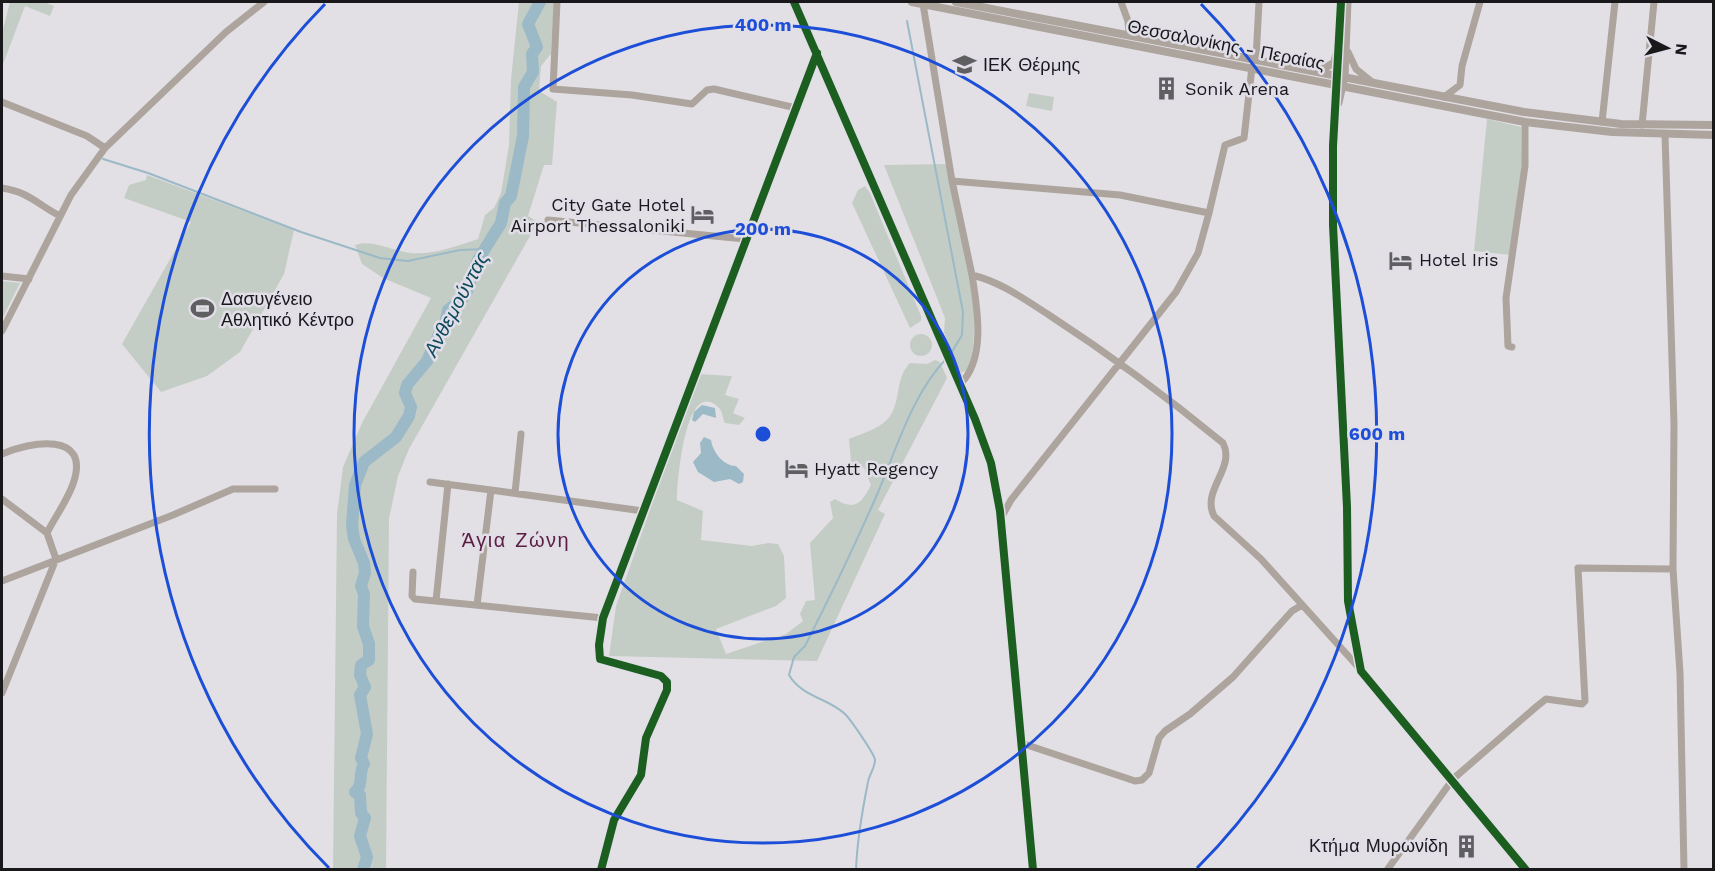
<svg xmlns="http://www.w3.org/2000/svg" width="1715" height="871" font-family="'Work Sans',sans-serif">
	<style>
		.green { fill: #c4cdc5 }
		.water { fill: #9bb9c6 }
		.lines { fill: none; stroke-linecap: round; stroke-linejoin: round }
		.stream { stroke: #9bb9c6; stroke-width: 2 }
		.river { stroke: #9bb9c6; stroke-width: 12 }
		.minor { stroke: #aca49d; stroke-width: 7 }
		.major { stroke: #aea49e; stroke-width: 8 }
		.cycleway-casing { stroke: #e1dee7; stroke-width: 11 }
		.cycleway { stroke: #1b5e20; stroke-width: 8 }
		.ring { fill: none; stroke: #1d4ed8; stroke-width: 3 }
		.labels { text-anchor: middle; stroke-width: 5; stroke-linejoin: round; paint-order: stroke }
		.street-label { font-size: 18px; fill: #19191c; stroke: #e1dee7 }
		.poi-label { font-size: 18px; fill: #19191c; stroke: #e1dee7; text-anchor: start }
		.water-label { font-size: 20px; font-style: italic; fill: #0c495c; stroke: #e1dee7 }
		.neighbourhood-label { font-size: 20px; letter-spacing: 1.5px; fill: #5b1d41; stroke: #e1dee7 }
		.centre { fill: #1d4ed8; stroke: #e1dee7; stroke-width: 3 }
		.ring-label { font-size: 18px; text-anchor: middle; font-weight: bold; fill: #1d4ed8; stroke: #e1dee7; stroke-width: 5; stroke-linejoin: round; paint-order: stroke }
	</style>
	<rect width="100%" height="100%" fill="#e2e0e5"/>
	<path class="green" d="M 10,2 L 44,2 L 54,6 L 50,16 L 25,6 L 2,67 L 2,33 Z
		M 519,2 L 554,2 L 551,54 L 541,66 L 539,91 L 557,102 L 552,165 L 544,165 L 528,216 L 538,222 L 409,449 L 398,476 L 389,519 L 386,869 L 333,870 L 337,514 L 343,467 L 362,423 L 431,298 L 383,278 L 362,264 L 355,245 C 372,239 393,251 410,253 C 434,255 456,246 478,239 L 485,215 L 494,208 L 501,193 L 509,145 L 511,79 Z
		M 1029,93 L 1054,97 L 1052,111 L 1026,106 Z
		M 1487,119 L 1521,127 L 1522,165 L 1510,255 L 1474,251 Z
		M 947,164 C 959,226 985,308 969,369 L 961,373 L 944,332 L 945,318 L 884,165 Z
		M 147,175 L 294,230 L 284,274 L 240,352 L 207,376 L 161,392 L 122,344 L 191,222 L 124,198 L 129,185 L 146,180 Z
		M 865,186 L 870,193 L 921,316 L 921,321 L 910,328 L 852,203 L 858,190 Z
		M 2,281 L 20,283 L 2,319 Z
		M910 345a11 11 0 1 1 22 0a11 11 0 1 1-22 0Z
		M 935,360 L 940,362 L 947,378 L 878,510 L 885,514 L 817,661 L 609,656 L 616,606 L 698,374 L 732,376 L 725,395 L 739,399 L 733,413 L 745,418 L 739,425 L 725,423 C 722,418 723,411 718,407 C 685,376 677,484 677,500 L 703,511 L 701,540 L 752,546 L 768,543 L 778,544 L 784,556 L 786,598 L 776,606 L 716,629 L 726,654 L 786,634 L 803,621 L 800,614 L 806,601 L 815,600 L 810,543 L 833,518 L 830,502 L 835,499 C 855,511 861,504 871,485 L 864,468 L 851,462 L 849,439 C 861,434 882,428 890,416 C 901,400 895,378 910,363 L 927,364 Z"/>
	<path class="water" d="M 702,405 L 715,408 L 716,418 L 703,414 L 695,422 L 692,420 L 694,412 Z
		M 704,437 L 711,440 C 713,453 724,466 736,466 L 744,474 L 743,482 L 739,484 L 730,479 L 714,482 L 698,472 L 693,462 L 701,453 L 700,443 Z"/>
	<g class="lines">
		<path class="stream" d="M 907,21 L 963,312 L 962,335 L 950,355
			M 103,159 L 148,173 L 301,232 L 380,258 L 408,261 L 460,250 L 486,249
			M 856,870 C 857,839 862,812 868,782 C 869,775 875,768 875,760 C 875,755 851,720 845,714 C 828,698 802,697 789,675 L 794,657 L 805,646 C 830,597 854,547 876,497 C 895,453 912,394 946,359"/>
		<path class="river" d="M 363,870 L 367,857 L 360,836 L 365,818 L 361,813 L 360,795 L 355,792 C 364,785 358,773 364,764 L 361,758 L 367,734 L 360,695 L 365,687 L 360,675 L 361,665 L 369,660 L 369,644 L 363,626 L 364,594 L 361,586 L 365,573 L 364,563 L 354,539 L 352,526 L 355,485 L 364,462 L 396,437 L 409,416 L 411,407 L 405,393 L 407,385 L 427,361 L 439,334 L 443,333 L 448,310 L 462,299 L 467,291 L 478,260 L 501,223 L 505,203 L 511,196 L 523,136 L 524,87 L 533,72 L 532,54 L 537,47 L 528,24 L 540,2"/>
		<path class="minor" d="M 557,2 L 553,89 L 632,95 L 692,104 L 707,90 L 714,89 L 796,108
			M 794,2 L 975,419 L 991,463 L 1000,511 L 1033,870
			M 1121,2 L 1128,21 L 1129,34
			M 1341,2 L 1333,146 L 1333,225 L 1347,507 L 1348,601 L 1361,671 L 1526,870
			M 923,4 L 952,181 L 972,275
			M 1348,52 L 1356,69 L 1372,82
			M 1256,59 L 1259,2
			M 1444,97 L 1460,85 L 1462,66 L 1480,2
			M 2,102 L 87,136 L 105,148
			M 1339,103 L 1345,76 L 1348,2
			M 1602,122 L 1615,2
			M 1642,125 L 1654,2
			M 1665,135 L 1674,424 L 1673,569 L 1680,673 L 1684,870
			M 952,181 L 1120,195 L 1209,213 L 1225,145 L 1244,138 L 1252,67
			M 2,188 C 29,192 37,204 60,216
			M 548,220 L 745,239
			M 2,276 L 29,279
			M 2,331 L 71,195 L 105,148 L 226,32 L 264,2
			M 1512,347 L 1508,346 L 1506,298 L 1525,166 L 1525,122
			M 959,385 C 987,360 977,307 972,275 C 1001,282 1024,299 1049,315 C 1109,354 1167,397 1223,443 C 1236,468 1201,490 1214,516 L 1261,559 L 1360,669
			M 2,454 C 29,442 92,430 73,484 C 67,501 55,517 47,533
			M 430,482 L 491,490
			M 515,493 L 521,434
			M 2,499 L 47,533 L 56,559 L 2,693
			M 1001,518 L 1011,500 L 1176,292 L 1198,253 L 1209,213
			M 413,572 L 412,596 L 415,599 L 603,618
			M 2,581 L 173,515 L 233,489 L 275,489
			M 436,601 L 448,484
			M 477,605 L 491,490 L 643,511
			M 1021,743 L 1135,781 L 1142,780 L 1149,773 L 1159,738 L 1165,731 L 1190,714 L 1233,677 L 1292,611 L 1302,605
			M 601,870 L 614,820 L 641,775 L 646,738 L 667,690 L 667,682 L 661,676 L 600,659 L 599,645 L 603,618 L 817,53
			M 1387,870 L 1453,779 L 1536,707 L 1546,699 L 1582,704 L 1585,701 L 1578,568 L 1673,569"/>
		<path class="major" d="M 912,2 L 1525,122 L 1612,132 L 1714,135
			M 956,2 L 1524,112 L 1621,124 L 1714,125
			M 1322,69 L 1334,63 L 1339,46"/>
		<defs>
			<path id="cycleway" d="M 794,2 L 975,419 L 991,463 L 1000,511 L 1033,870
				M 1341,2 L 1333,146 L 1333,225 L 1347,507 L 1348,601 L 1361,671 L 1526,870
				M 601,870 L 614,820 L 641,775 L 646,738 L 667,690 L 667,682 L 661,676 L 600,659 L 599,645 L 603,618 L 817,53"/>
		</defs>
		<use href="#cycleway" class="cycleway-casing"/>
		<use href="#cycleway" class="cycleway"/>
	</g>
	<g class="ring">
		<circle cx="763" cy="434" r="205"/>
		<circle cx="763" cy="434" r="409"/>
		<path d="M329 868A614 614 0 0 1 325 4M1201 4A614 614 0 0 1 1197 868"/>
	</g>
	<defs>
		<symbol id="school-bare" viewBox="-9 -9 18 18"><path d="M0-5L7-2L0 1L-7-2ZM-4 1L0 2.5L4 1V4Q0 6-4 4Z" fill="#5f5f62" stroke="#e1dee7" stroke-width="2.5" paint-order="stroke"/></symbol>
		<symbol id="building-bare" viewBox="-9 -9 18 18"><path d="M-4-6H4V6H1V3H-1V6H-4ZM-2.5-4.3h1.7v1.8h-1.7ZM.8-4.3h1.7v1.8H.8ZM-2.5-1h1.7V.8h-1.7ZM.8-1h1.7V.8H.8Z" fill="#5f5f62" stroke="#e1dee7" stroke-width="2.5" paint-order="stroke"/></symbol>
		<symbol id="hotel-bare" viewBox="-9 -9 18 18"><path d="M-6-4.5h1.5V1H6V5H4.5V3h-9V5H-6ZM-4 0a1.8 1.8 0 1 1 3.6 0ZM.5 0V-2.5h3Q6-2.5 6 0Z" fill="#5f5f62" stroke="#e1dee7" stroke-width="2.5" paint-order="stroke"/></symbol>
		<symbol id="stadium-bare" viewBox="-9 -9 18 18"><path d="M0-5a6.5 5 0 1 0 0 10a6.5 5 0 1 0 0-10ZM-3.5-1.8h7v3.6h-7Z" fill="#5f5f62" stroke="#e1dee7" stroke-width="2.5" paint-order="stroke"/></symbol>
	</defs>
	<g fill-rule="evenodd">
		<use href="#school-bare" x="948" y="48" width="33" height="33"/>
		<use href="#building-bare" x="1150" y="72" width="33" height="33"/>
		<use href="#hotel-bare" x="686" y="198" width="33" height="33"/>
		<use href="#hotel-bare" x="1384" y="244" width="33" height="33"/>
		<use href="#stadium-bare" x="186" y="292" width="33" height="33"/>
		<use href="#hotel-bare" x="780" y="452" width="33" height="33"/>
		<use href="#building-bare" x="1450" y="830" width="33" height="33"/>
	</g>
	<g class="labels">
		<g class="street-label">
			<text transform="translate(1226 45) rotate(11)" y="6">Θεσσαλονίκης - Περαίας</text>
		</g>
		<g class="poi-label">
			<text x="983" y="71">ΙΕΚ Θέρμης</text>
			<text x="1185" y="95">Sonik Arena</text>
			<text x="685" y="211" text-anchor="end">City Gate Hotel<tspan x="685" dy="21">Airport Thessaloniki</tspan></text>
			<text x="1419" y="266">Hotel Iris</text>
			<text x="221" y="305">Δασυγένειο<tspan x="221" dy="21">Αθλητικό Κέντρο</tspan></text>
			<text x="814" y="475">Hyatt Regency</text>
			<text x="1448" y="852" text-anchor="end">Κτήμα Μυρωνίδη</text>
		</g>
		<g class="water-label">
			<text transform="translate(456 304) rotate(-62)" y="7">Ανθεμούντας</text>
		</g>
		<g class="neighbourhood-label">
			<text x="516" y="547">Άγια Ζώνη</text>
		</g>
	</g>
	<circle cx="763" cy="434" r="9" class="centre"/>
	<g class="ring-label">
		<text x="763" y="31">400 m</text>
		<text x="763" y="235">200 m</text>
		<text x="1377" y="440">600 m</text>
	</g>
	<rect width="1715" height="871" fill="none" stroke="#19191c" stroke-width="6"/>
	<g transform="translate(1667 48) rotate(96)" stroke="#e1dee7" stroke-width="4.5" paint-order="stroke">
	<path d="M0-4.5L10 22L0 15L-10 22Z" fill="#19191c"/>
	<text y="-9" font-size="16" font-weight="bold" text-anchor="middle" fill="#19191c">N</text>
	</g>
</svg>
